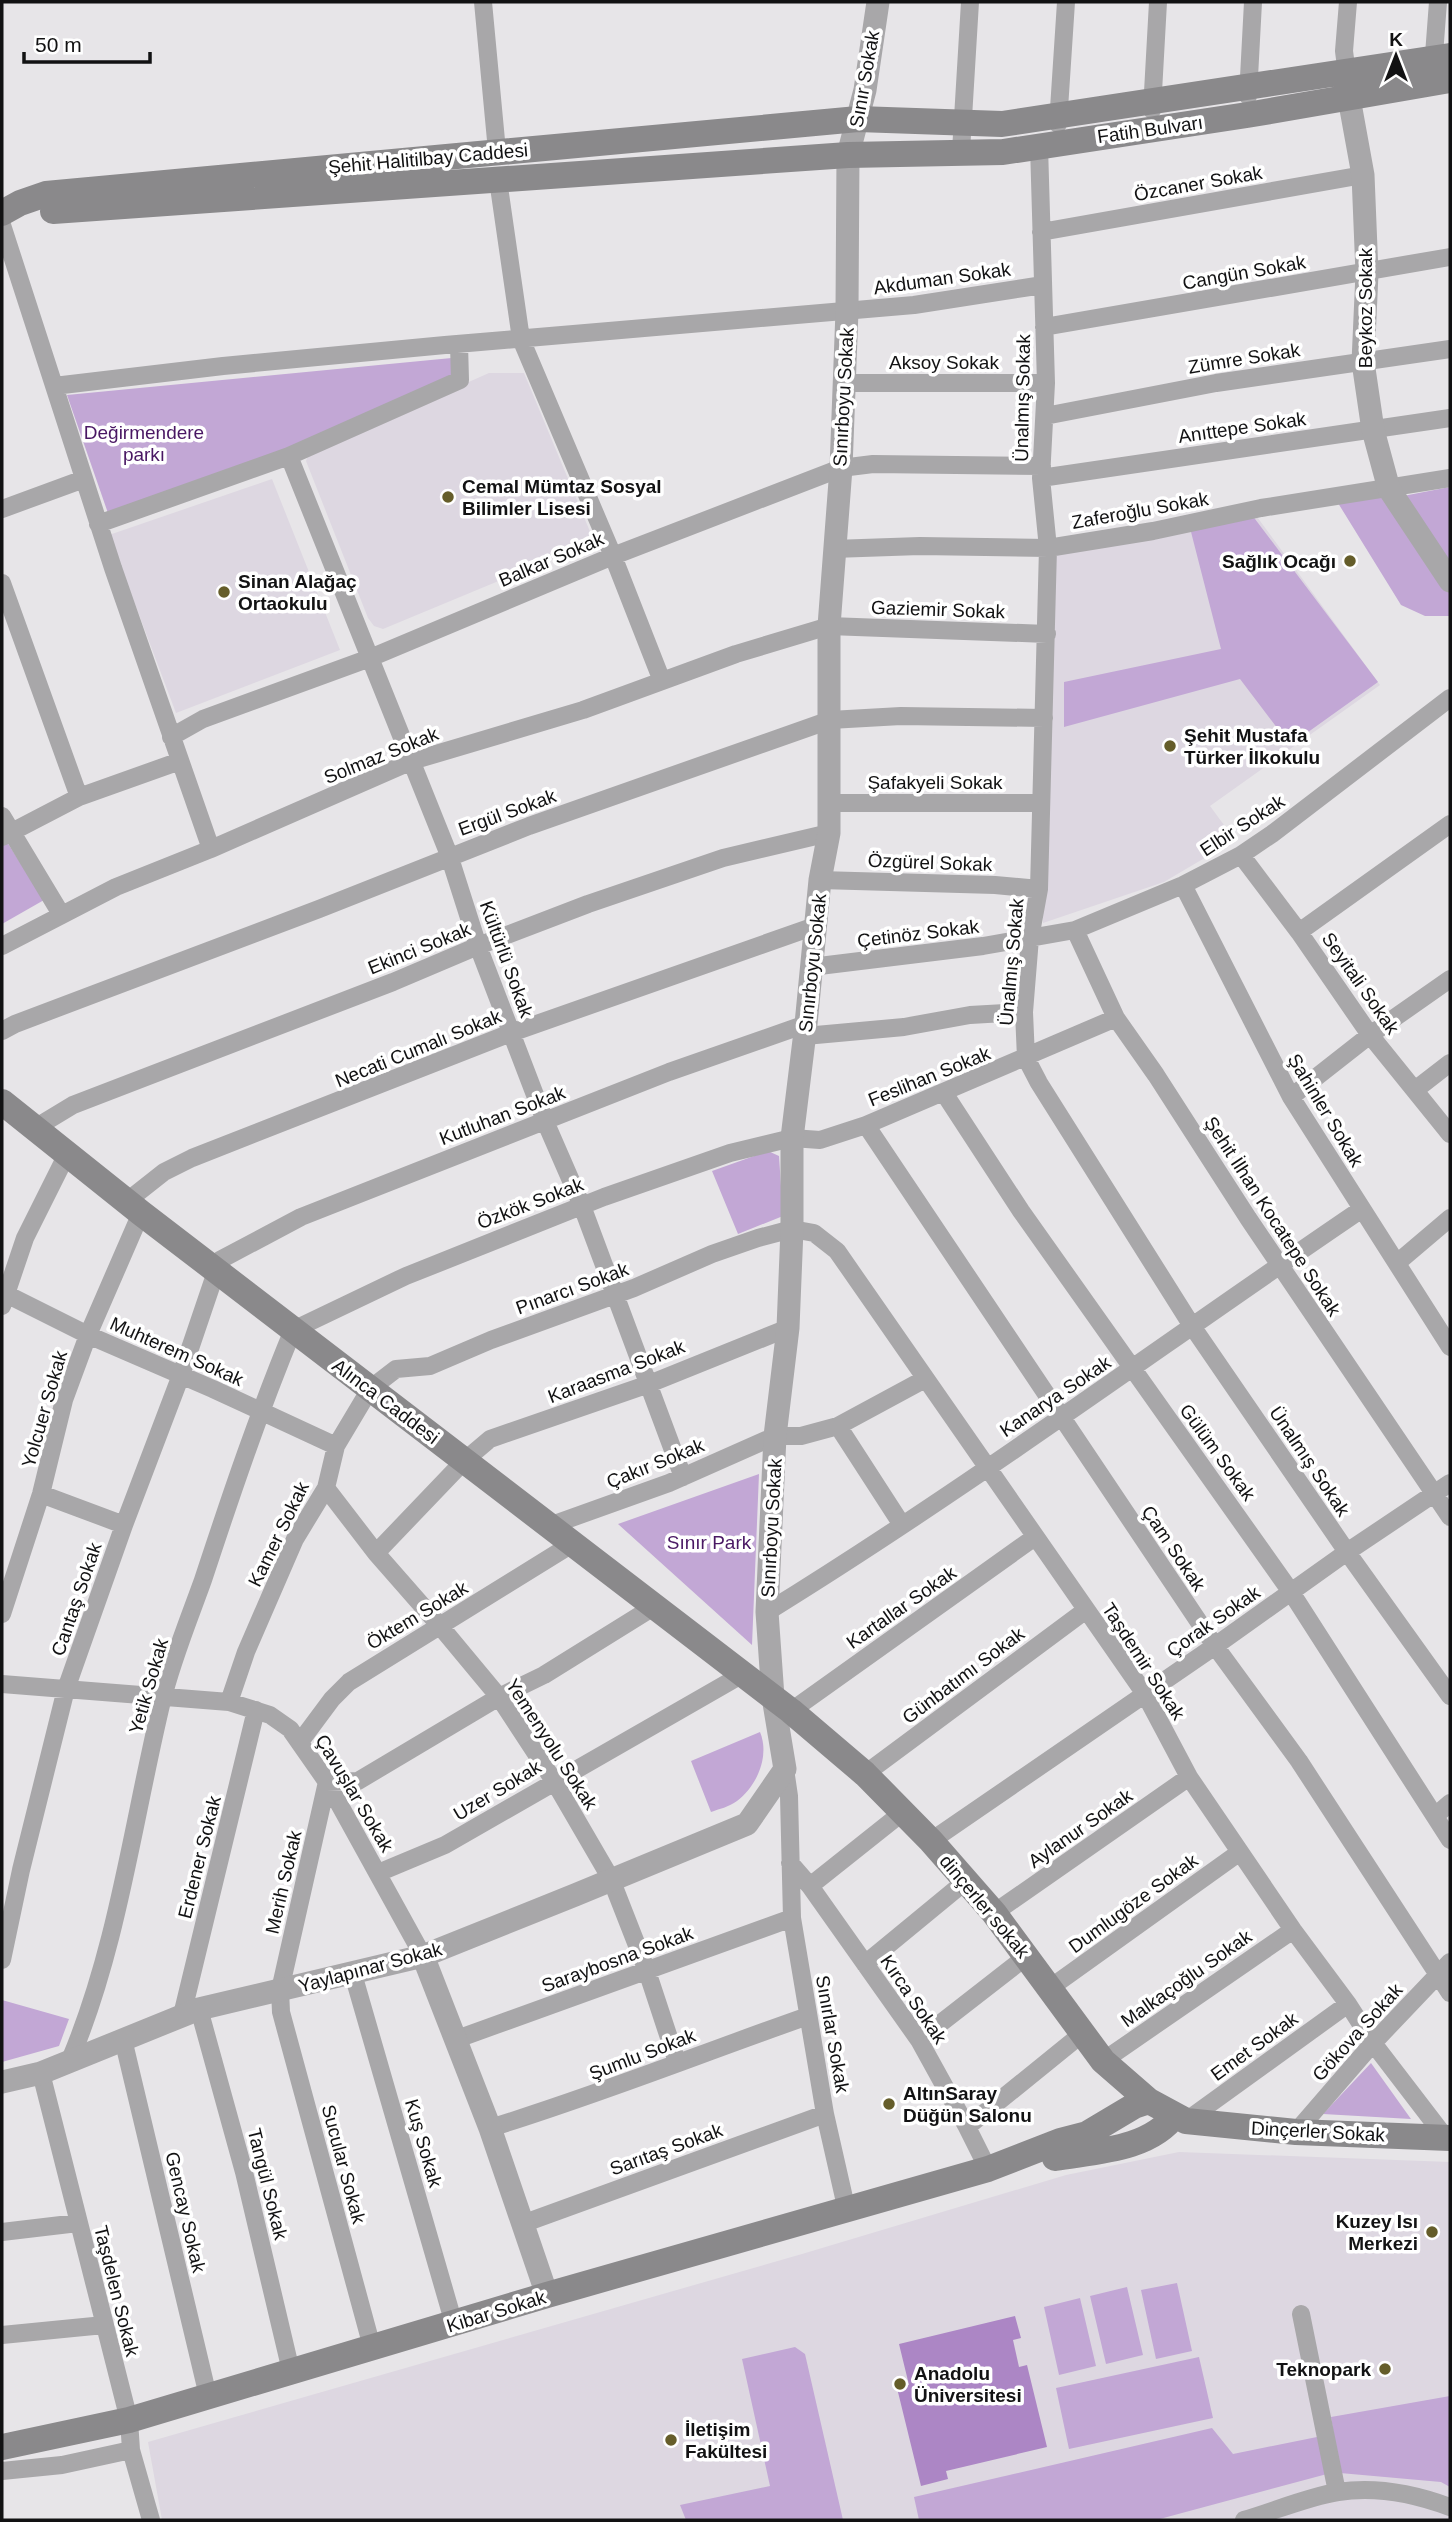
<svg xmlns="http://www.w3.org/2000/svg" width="1452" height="2522" font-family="Arial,sans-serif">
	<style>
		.built { fill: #ddd7e1 }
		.green { fill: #c2a7d5 }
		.water { fill: #ac86c5 }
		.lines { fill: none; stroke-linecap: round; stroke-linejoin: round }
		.minor { stroke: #a8a7a9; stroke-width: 18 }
		.tertiary { stroke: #a8a7a9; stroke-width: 23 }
		.secondary { stroke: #8a898b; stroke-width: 26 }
		.poi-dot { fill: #655d2a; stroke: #fff; stroke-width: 2.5 }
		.labels { text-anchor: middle; stroke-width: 7; stroke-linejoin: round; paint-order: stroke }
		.street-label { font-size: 19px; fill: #121213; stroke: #fff }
		.park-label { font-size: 19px; fill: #491763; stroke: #fff }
		.poi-label { font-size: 19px; font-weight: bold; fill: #121213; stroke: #fff; text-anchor: start }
	</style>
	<rect width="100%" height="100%" fill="#e7e5e8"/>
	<path class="built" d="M 489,373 L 524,373 L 591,534 L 585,545 L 383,629 L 374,626 L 368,618 L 306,461 L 309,453 Z
		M 272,479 L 340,650 L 176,713 L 109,535 Z
		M 1252,510 L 1380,685 L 1210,806 L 1235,840 L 1164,882 L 1043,923 L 1048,548 Z
		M 1179,2152 L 1450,2162 L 1450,2520 L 162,2520 L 148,2442 L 802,2254 L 1066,2175 Z"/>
	<path class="green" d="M 462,357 L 463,381 L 109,516 L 67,395 Z
		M 1450,487 L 1450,563 L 1403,496 Z
		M 1393,495 L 1450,579 L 1450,616 L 1425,616 L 1401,605 L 1338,503 Z
		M 1252,515 L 1378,682 L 1290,745 L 1240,679 L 1064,727 L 1064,682 L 1221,649 L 1190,528 Z
		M 7,842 L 44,900 L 2,924 L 2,847 Z
		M 768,1151 L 779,1156 L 783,1216 L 738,1234 L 712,1171 Z
		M 759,1474 L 752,1645 L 618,1524 Z
		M 760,1732 C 770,1756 757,1786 737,1801 C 729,1807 719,1809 711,1812 L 691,1761 Z
		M 2,2000 L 69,2019 L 59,2046 L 2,2062 Z
		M 1371,2063 L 1411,2119 L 1323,2114 Z
		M 1177,2283 L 1192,2351 L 1156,2359 L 1141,2290 Z
		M 1127,2287 L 1143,2355 L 1106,2364 L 1090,2296 Z
		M 1080,2298 L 1096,2366 L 1059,2375 L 1044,2307 Z
		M 795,2347 L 805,2354 L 843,2520 L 686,2520 L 680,2505 L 770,2486 L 742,2359 Z
		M 1199,2357 L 1213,2418 L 1069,2449 L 1056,2388 Z
		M 1450,2396 L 1450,2487 L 1441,2482 L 1340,2473 L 1331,2417 Z
		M 1212,2428 L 1233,2454 L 1317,2437 L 1327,2474 L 1156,2520 L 919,2520 L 914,2497 Z"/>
	<path class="water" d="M 1015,2316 L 1021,2338 L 1013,2340 L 1019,2367 L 1027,2365 L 1047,2447 L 946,2471 L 948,2479 L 921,2486 L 897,2388 L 909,2385 L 899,2344 Z"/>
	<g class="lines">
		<path class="minor" d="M 483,2 L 497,151
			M 1433,68 L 1438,2
			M 1348,82 L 1344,51 L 1348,2
			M 1248,96 L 1253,2
			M 1152,110 L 1158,2
			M 1058,124 L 1066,2
			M 1039,146 L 1046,383 L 1041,478 L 1048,548 L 1039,889 L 1030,938 L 1024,1012 L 1026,1058 L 1039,1083 L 1192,1326 L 1347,1552 L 1450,1696
			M 961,151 L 970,2
			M 498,180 L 521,339 L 613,556 L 662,681
			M 2,225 L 113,568 L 211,849
			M 1041,232 L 1363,175
			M 1044,327 L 1450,257
			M 843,383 L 1046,383
			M 54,386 L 223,366 L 445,345 L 914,305 L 1043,285
			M 1045,416 L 1216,383 L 1450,349
			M 289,456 L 449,855 L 478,946 L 545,1121 L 582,1206 L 683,1477
			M 1041,478 L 1450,418
			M 2,509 L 84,479
			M 98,524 L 289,456 L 460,380 L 459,344
			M 833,549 L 920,546 L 1048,548 L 1153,531 L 1261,508 L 1450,478
			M 2,583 L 79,797
			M 171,737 L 203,719 L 370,658 L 613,556 L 841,468 L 873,464 L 1042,466
			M 830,803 L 1041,803
			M 2,816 L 61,914
			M 2,837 L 79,797 L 180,761
			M 1241,855 L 1299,932 L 1370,1035 L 1450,1134
			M 820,880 L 995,885 L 1039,889
			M 1183,885 L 1291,1097 L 1450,1347
			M 1075,930 L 1116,1018 L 1156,1075 L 1248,1218 L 1450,1517
			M 1299,932 L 1450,824
			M 2,946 L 116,887 L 211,849 L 412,761 L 583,710 L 736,654 L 829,626 L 1047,634
			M 811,967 L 983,946 L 1075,930 L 1183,885 L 1241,855 L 1272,834 L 1450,698
			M 2,1031 L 15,1024 L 319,909 L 529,826 L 830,720 L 901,716 L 1044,718
			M 805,1036 L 904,1027 L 970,1015 L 1024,1012
			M 1415,1090 L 1450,1063
			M 944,1093 L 1021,1211 L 1291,1592 L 1450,1840
			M 1291,1097 L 1370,1035 L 1450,979
			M 866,1125 L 1215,1646 L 1299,1761 L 1450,1993
			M 35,1128 L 73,1105 L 393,982 L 478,946 L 588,904 L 723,858 L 829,833
			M 126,1202 L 164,1172 L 192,1158 L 511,1033 L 815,926
			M 1397,1263 L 1450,1218
			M 2,1292 L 88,1335 L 213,1389 L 336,1446
			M 2,1306 L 25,1238 L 67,1154
			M 838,1426 L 902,1525
			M 326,1488 L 376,1553 L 440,1626 L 499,1697 L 554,1781 L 611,1879 L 647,1971 L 677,2062
			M 41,1494 L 124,1525
			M 549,1526 L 669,1483 L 775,1436 L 801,1436 L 838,1426 L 925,1379
			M 376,1553 L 464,1461 L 490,1439 L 649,1384 L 788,1328
			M 767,1612 C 971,1486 1164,1343 1362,1209
			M 2,1614 L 41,1494 L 64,1400 L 88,1335 L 141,1213
			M 2,1684 L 229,1702 L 270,1715 L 290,1729 L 327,1782 L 423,1956
			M 229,1702 L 246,1652 L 295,1539 L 326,1488 L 336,1446 L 370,1389 L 396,1369 L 430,1366 L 491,1340 L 634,1288 L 712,1254 L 758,1238 L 792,1229 L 814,1233 L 837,1251 L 1145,1694 L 1189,1777 L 1293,1930 L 1348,2004 L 1373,2043 L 1445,2137
			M 791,1711 L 1035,1537
			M 300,1742 L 332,1699 L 349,1682 L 572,1544
			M 785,1769 L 789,1796 L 792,1918 L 825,2114 L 847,2211
			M 865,1774 L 1086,1610
			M 1435,1816 L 1450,1803
			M 931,1841 L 1215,1646 L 1347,1552 L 1450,1483
			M 790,1863 L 810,1886 L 919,2040 L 967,2127 L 988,2169
			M 378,1873 L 445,1845 L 743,1674
			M 810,1886 L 903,1812
			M 994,1913 L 1189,1777
			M 2,1960 L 21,1870 L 66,1689 L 124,1525 L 181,1375 L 220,1260 L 301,1217 L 669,1072 L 806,1024
			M 865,1964 L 967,1880
			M 353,1974 L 454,2324
			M 1050,1988 L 1240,1852
			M 199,2009 L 244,2172 L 291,2371
			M 182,2015 L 256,1710
			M 123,2039 L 208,2396
			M 457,2039 L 792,1918
			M 919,2040 L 1027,1956
			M 70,2060 C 118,1946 133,1821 162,1701 C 172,1660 189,1619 203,1580 C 231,1495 259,1412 293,1330 L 406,1276 L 604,1197 L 730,1153 L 792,1138 L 820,1140 L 866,1125 L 1116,1018
			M 1103,2061 L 1293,1930
			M 41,2073 L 129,2420 L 131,2450 L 151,2520
			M 1186,2121 L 1348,2004
			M 967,2127 L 1083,2033
			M 490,2128 C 598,2095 702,2053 808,2016
			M 1296,2132 L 1373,2043 L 1450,1962
			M 522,2224 L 825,2114
			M 2,2232 L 78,2223
			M 1301,2314 L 1337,2492
			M 2,2335 L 104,2325
			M 372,2347 L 281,2012 L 280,1990 L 327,1782 L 358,1781 L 499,1697 L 544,1675 L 655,1606
			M 2,2471 L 62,2465 L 131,2450
			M 1244,2520 C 1275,2511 1307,2497 1338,2492 C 1376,2486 1415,2494 1450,2507"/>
		<path class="tertiary" d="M 1349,98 L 1363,175 L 1367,273 L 1363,362 L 1373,430 L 1389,489 L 1450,581
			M 423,1956 L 490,2128 L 547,2295
			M 2,2082 L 41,2073 L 199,2009 L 423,1956 L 575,1895 L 747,1824 L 785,1769 L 773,1697 L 767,1612 L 775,1436 L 788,1328 L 792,1229 L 792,1138 L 806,1024 L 820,880 L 829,833 L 829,626 L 841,468 L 847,311 L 848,155 L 865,90 L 878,2"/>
		<path class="secondary" d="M 53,211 L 848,155 L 1003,152 L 1247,115 L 1450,80
			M 2,213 L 20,203 L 46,194 L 858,119 L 1002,124 L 1450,56
			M 2,1102 L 141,1213 L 791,1711 L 865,1774 L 931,1841 L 994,1913 L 1103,2061 L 1149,2101 L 1186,2121 L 1296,2132 L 1450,2138
			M 1055,2158 C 1096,2151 1149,2150 1175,2115
			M 2,2447 L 129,2420 L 547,2295 L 988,2169 L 1060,2141 L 1087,2134 L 1134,2106 L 1149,2101"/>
	</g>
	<g class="poi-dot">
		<circle cx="448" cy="497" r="7"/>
		<circle cx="1350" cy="561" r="7"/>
		<circle cx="224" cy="592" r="7"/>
		<circle cx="1170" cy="746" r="7"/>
		<circle cx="889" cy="2104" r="7"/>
		<circle cx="1432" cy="2232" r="7"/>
		<circle cx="1385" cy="2369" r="7"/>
		<circle cx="900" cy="2384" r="7"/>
		<circle cx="671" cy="2440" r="7"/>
	</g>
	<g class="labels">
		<g class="street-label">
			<text transform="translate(864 79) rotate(-80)" y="7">Sınır Sokak</text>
			<text transform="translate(1150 129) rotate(-8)" y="7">Fatih Bulvarı</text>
			<text transform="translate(428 158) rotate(-5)" y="7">Şehit Halitilbay Caddesi</text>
			<text transform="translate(1198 183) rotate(-10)" y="7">Özcaner Sokak</text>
			<text transform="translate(1244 272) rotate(-10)" y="7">Cangün Sokak</text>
			<text transform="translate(942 278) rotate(-8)" y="7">Akduman Sokak</text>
			<text transform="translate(1365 308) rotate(-90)" y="7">Beykoz Sokak</text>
			<text transform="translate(1244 358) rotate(-9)" y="7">Zümre Sokak</text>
			<text x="944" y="369">Aksoy Sokak</text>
			<text transform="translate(843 397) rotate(-87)" y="7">Sınırboyu Sokak</text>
			<text transform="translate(1022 398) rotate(-89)" y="7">Ünalmış Sokak</text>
			<text transform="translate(1242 427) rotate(-8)" y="7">Anıttepe Sokak</text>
			<text transform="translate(1140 510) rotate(-10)" y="7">Zaferoğlu Sokak</text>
			<text transform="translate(551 559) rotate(-23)" y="7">Balkar Sokak</text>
			<text transform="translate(938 609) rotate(2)" y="7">Gaziemir Sokak</text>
			<text transform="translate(381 755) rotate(-22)" y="7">Solmaz Sokak</text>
			<text x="935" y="789">Şafakyeli Sokak</text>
			<text transform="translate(507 812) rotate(-20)" y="7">Ergül Sokak</text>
			<text transform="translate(1242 825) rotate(-33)" y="7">Elbir Sokak</text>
			<text transform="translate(930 862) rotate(2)" y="7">Özgürel Sokak</text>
			<text transform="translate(918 933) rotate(-7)" y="7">Çetinöz Sokak</text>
			<text transform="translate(419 948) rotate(-22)" y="7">Ekinci Sokak</text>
			<text transform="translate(507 959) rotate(70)" y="7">Kültürlü Sokak</text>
			<text transform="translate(1011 962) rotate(-85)" y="7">Ünalmış Sokak</text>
			<text transform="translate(812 963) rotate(-84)" y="7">Sınırboyu Sokak</text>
			<text transform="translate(1361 983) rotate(55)" y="7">Seyitali Sokak</text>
			<text transform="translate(418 1048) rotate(-22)" y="7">Necati Cumalı Sokak</text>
			<text transform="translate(929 1076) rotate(-22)" y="7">Feslihan Sokak</text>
			<text transform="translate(1326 1110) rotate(59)" y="7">Şahinler Sokak</text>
			<text transform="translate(502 1115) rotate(-21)" y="7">Kutluhan Sokak</text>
			<text transform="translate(530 1203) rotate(-21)" y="7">Özkök Sokak</text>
			<text transform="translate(1273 1216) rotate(57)" y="7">Şehit İlhan Kocatepe Sokak</text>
			<text transform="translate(572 1288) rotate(-20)" y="7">Pınarcı Sokak</text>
			<text transform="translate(177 1351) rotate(24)" y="7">Muhterem Sokak</text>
			<text transform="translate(616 1371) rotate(-21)" y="7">Karaasma Sokak</text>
			<text transform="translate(1055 1396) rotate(-34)" y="7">Kanarya Sokak</text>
			<text transform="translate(386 1401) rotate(37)" y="7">Alınca Caddesi</text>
			<text transform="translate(44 1409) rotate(-74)" y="7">Yolcuer Sokak</text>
			<text transform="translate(1218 1452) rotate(54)" y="7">Gülüm Sokak</text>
			<text transform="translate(1310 1461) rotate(56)" y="7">Ünalmış Sokak</text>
			<text transform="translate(655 1463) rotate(-22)" y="7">Çakır Sokak</text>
			<text transform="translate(771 1528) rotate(-87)" y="7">Sınırboyu Sokak</text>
			<text transform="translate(278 1534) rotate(-64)" y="7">Kamer Sokak</text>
			<text transform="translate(1174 1548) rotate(56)" y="7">Çam Sokak</text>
			<text transform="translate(76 1599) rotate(-71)" y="7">Cantaş Sokak</text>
			<text transform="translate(901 1607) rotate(-35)" y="7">Kartallar Sokak</text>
			<text transform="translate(417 1615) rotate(-31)" y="7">Öktem Sokak</text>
			<text transform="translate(1213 1621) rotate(-35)" y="7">Çorak Sokak</text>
			<text transform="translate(1144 1661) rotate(57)" y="7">Taşdemir Sokak</text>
			<text transform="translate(963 1675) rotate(-37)" y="7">Günbatımı Sokak</text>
			<text transform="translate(148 1686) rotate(-74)" y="7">Yetik Sokak</text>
			<text transform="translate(552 1744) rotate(57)" y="7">Yemenyolu Sokak</text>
			<text transform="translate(497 1790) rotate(-31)" y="7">Uzer Sokak</text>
			<text transform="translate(355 1793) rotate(59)" y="7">Çavuşlar Sokak</text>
			<text transform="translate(1080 1828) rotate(-35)" y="7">Aylanur Sokak</text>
			<text transform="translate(199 1857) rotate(-76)" y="7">Erdener Sokak</text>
			<text transform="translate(283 1882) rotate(-77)" y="7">Merih Sokak</text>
			<text transform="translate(1133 1903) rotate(-36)" y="7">Dumlugöze Sokak</text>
			<text transform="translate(985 1906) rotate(50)" y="7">dinçerler sokak</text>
			<text transform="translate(617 1959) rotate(-20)" y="7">Saraybosna Sokak</text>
			<text transform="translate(370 1967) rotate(-15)" y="7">Yaylapınar Sokak</text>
			<text transform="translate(1186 1978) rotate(-35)" y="7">Malkaçoğlu Sokak</text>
			<text transform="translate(914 1999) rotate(56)" y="7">Kırca Sokak</text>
			<text transform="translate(1357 2032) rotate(-48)" y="7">Gökova Sokak</text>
			<text transform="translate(833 2034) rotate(80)" y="7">Sınırlar Sokak</text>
			<text transform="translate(1254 2046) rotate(-36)" y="7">Emet Sokak</text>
			<text transform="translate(642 2054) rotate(-21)" y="7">Şumlu Sokak</text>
			<text transform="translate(1318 2131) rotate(3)" y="7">Dinçerler Sokak</text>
			<text transform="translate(424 2143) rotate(74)" y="7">Kuş Sokak</text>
			<text transform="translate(666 2149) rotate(-20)" y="7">Sarıtaş Sokak</text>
			<text transform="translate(344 2164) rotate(75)" y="7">Sucular Sokak</text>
			<text transform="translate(268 2184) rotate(76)" y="7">Tangül Sokak</text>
			<text transform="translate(186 2212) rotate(77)" y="7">Gencay Sokak</text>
			<text transform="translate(117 2291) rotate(76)" y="7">Taşdelen Sokak</text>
			<text transform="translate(496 2311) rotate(-17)" y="7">Kibar Sokak</text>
		</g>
		<g class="park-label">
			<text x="144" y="439">Değirmendere<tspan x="144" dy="22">parkı</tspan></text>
			<text x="709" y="1549">Sınır Park</text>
		</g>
		<g class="poi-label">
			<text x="462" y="493">Cemal Mümtaz Sosyal<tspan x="462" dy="22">Bilimler Lisesi</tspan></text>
			<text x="1336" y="568" text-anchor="end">Sağlık Ocağı</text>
			<text x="238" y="588">Sinan Alağaç<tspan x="238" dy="22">Ortaokulu</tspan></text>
			<text x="1184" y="742">Şehit Mustafa<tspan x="1184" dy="22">Türker İlkokulu</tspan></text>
			<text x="903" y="2100">AltınSaray<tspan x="903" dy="22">Düğün Salonu</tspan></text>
			<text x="1418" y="2228" text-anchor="end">Kuzey Isı<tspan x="1418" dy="22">Merkezi</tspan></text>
			<text x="1371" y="2376" text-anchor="end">Teknopark</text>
			<text x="914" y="2380">Anadolu<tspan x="914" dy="22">Üniversitesi</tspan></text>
			<text x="685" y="2436">İletişim<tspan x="685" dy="22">Fakültesi</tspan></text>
		</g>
	</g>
	<rect width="1452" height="2522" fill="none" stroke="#121213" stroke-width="7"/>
	<g transform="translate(1396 56)" stroke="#ffffff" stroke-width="5" paint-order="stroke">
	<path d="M0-5L12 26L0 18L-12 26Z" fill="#121213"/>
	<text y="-10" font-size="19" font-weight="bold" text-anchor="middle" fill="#121213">K</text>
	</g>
	<path d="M24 52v10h126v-10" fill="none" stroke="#121213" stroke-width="3.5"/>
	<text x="35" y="52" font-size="21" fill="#121213" stroke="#ffffff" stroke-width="5" paint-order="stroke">50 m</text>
</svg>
